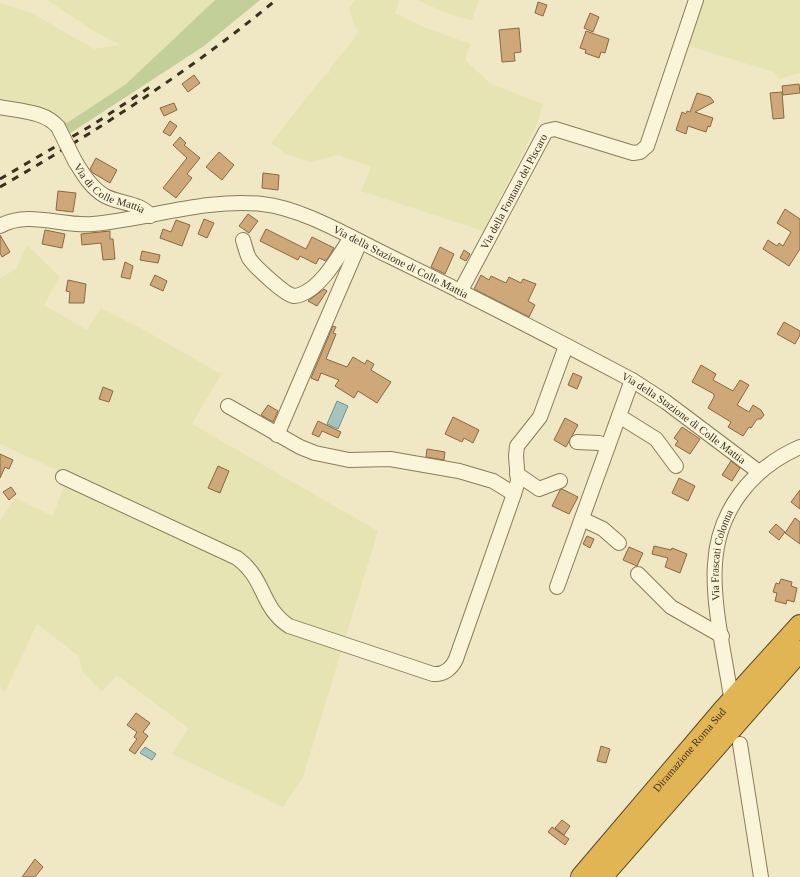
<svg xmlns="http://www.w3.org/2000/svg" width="800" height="877" font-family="'Times New Roman',serif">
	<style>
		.farmland { fill: #e6e4b2 }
		.green { fill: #c2cf98 }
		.water { fill: #a7c3be; stroke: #6d928d }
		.building { fill: #cfa87a; stroke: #8c673f }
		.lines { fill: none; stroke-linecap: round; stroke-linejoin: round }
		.minor-casing { stroke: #8c7b5a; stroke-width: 16 }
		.highway-casing { stroke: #5a482e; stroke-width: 22 }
		.minor { stroke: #faf4d9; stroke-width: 14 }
		.highway { stroke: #e1b454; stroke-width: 20 }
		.rail { stroke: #3b301f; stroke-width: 3; stroke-dasharray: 7 7; stroke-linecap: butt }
		.minor-bridge-casing { stroke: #8c7b5a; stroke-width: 16; stroke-linecap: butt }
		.minor-bridge { stroke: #faf4d9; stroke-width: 14 }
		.labels { text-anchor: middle; stroke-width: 4; stroke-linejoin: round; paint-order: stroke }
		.street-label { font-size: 11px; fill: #3b301f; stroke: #f7f1d5 }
	</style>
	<rect width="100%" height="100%" fill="#f0e8c5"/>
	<path class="farmland" d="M 47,0 L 215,0 L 126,84 L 67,123 L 49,110 L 0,98 L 0,3 L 32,13 L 94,49 L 120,45 L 92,30 Z
		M 355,0 L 400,0 L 395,13 L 421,26 L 471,44 L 466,56 L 466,61 L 491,84 L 543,104 L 537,125 L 483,231 L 361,191 L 371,167 L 339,155 L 310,162 L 286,154 L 271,143 L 323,77 L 329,73 L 331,67 L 354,39 L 358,31 L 353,22 L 349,8 Z
		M 417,0 L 479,0 L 472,20 L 454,16 Z
		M 697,0 L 800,0 L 800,73 L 779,79 L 774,72 L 683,44 Z
		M 27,245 L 60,277 L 44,305 L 87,330 L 101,308 L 146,331 L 221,374 L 192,424 L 378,531 L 303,777 L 283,807 L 172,754 L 188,728 L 117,675 L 102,692 L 82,671 L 79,656 L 37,624 L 5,692 L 0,687 L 0,521 L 15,498 L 53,516 L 68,475 L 0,444 L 0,278 L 16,269 Z"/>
	<path class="green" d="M 215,0 L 260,0 L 204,46 L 66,136 L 49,110 L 67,123 L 126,84 Z"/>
	<path class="water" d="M 337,401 L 348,406 L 338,429 L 327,424 Z
		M 145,747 L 156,754 L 152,760 L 140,753 Z"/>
	<path class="building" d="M 538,2 L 547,5 L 543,16 L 535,13 Z
		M 590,13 L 599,17 L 593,32 L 584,28 Z
		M 519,28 L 521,52 L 514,53 L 515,61 L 502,62 L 499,30 Z
		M 586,31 L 609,39 L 605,53 L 601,52 L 599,58 L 585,53 L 586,50 L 580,48 Z
		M 194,75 L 200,83 L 188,92 L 182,84 Z
		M 799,84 L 800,93 L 783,95 L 782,86 Z
		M 782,92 L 784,118 L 773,119 L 770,93 Z
		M 697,93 L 710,97 L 714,102 L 695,112 L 713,118 L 710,127 L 708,126 L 706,132 L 688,126 L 686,134 L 676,130 L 682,112 L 686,114 L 687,111 L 690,112 Z
		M 174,103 L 177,110 L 164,116 L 160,108 Z
		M 170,121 L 177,126 L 170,136 L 163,132 Z
		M 180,137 L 186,143 L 184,145 L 200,158 L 187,174 L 192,178 L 176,198 L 163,188 L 187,158 L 173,145 Z
		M 219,152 L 234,165 L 222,180 L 206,167 Z
		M 96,158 L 117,170 L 110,183 L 93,173 L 90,169 Z
		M 263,173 L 279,175 L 278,190 L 262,188 Z
		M 58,191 L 76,193 L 73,212 L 56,210 Z
		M 785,209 L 800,219 L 800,249 L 789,266 L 763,249 L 768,240 L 777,246 L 779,243 L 783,246 L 791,232 L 777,223 Z
		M 248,214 L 258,221 L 249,233 L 239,226 Z
		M 204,219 L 214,223 L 207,238 L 198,234 Z
		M 176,220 L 190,225 L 182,246 L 160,238 L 163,229 L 171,232 Z
		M 266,229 L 306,249 L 312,237 L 334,248 L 326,261 L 319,258 L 316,264 L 300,256 L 298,260 L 260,241 Z
		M 45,230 L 65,234 L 62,248 L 42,244 Z
		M 110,231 L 110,239 L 113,239 L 115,259 L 103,260 L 101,243 L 82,245 L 81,234 Z
		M 0,235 L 10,252 L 2,257 L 0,253 Z
		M 440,247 L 454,254 L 445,274 L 431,267 Z
		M 464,250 L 470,254 L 466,261 L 460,258 Z
		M 142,251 L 160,255 L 158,263 L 140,260 Z
		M 125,262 L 133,266 L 130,279 L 121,277 Z
		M 155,275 L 167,281 L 163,291 L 150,285 Z
		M 481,275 L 489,280 L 491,276 L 506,283 L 509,277 L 521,283 L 523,279 L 536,284 L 528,301 L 535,305 L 529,317 L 474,289 Z
		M 68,280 L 86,284 L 84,303 L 69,303 L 70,292 L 66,291 Z
		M 324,289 L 327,291 L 317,306 L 308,301 Z
		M 784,322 L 800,331 L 800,335 L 795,344 L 777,334 Z
		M 333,326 L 336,327 L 333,333 L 336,334 L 326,359 L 347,367 L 353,357 L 365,364 L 367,360 L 374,364 L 371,370 L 391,382 L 377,403 L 358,391 L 354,398 L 335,386 L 339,380 L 321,373 L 318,381 L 311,378 Z
		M 701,365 L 716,374 L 713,380 L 733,391 L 740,380 L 749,385 L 737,405 L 749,412 L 753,405 L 761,410 L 764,415 L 761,419 L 757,419 L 751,428 L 749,427 L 743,436 L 728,427 L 731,422 L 708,408 L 714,397 L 714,394 L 692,382 Z
		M 573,373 L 582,377 L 577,389 L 568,385 Z
		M 103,387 L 113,391 L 109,402 L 99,399 Z
		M 268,405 L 278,411 L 273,422 L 261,415 Z
		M 453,417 L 479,430 L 473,443 L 464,438 L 462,442 L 445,434 Z
		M 565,418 L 578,425 L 566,447 L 554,440 Z
		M 318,421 L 341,432 L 338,438 L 322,431 L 319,437 L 312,434 Z
		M 682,427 L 700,439 L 690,454 L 675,445 L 678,441 L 674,438 Z
		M 427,449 L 445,452 L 444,460 L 426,457 Z
		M 0,454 L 13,460 L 9,469 L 5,467 L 0,478 Z
		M 731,461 L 740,468 L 732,481 L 722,475 Z
		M 218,466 L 229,471 L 220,493 L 208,488 Z
		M 679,478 L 695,486 L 688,501 L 672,493 Z
		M 11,487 L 16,494 L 9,500 L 3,492 Z
		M 562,489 L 578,497 L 569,514 L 552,506 L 560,490 Z
		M 800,490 L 800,509 L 791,502 Z
		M 795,518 L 800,522 L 800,544 L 785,533 Z
		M 776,524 L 785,532 L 779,540 L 769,532 Z
		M 587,536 L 594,539 L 590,548 L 583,544 Z
		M 654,546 L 671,550 L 672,548 L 687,554 L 680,573 L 665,567 L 668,558 L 652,554 Z
		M 629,547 L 643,553 L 637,566 L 623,560 Z
		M 781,579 L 792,582 L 791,586 L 797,588 L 794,602 L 787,600 L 786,604 L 775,601 L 777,593 L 773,592 L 776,583 L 779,584 Z
		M 136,713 L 150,723 L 143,732 L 148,736 L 135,754 L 129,750 L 137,739 L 134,737 L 137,732 L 127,725 Z
		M 601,746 L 610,749 L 606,763 L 597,761 Z
		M 562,820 L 570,826 L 564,835 L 555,828 Z
		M 552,827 L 569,839 L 565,845 L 548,832 Z
		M 35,859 L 43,867 L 35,877 L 22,877 Z"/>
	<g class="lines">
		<defs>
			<g id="minor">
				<path d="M 0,107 C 18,111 45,111 58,127"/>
				<path id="s1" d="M 75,161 C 83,174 91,188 105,196 C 117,203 143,203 150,216"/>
				<path id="s2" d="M 0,226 C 28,210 63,227 93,224 C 148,219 207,198 262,204 C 302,208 350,237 387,255 C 469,295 551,337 632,380 L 666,402 L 759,472"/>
				<path d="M 243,240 C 245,246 246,252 249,258 C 254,266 285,295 294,296 C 318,294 339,256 351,237"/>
				<path id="s3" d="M 460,292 L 546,131 L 555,129 L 633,153 L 640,152 L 647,146 L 696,0"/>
				<path d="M 228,406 L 300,447 L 315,453 L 349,460 L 390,459 L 459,471 L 493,481 L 514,494 L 518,481 L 516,456 L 517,446 L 540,417 L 566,346"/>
				<path d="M 619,416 L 656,439 L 676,466"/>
				<path d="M 277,435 L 360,242"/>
				<path d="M 577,442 L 599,443 L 608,446"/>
				<path d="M 517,474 L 539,489 L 560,481"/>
				<path d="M 63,477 L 237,558 C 266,579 260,607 289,626 L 433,674 C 444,675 452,668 456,659 L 514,494"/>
				<path d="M 582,519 L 603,529 L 619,543"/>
				<path d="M 638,574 L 671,607 L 722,636"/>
				<path d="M 557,587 L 632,380"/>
				<path id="s4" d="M 731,697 C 725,657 712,603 715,564 C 718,510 752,468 800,447"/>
				<path d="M 740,744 L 761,877"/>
			</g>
			<g id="highway">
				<path id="s5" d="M 581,877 L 723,710 L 800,625"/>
				<path d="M 602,877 L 800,651"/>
			</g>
		</defs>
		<use href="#minor" class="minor-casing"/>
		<use href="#highway" class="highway-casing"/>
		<use href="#minor" class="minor"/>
		<use href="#highway" class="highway"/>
		<path class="rail" d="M 0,179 L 94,124 L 150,87
			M 0,187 C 97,131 190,71 276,0"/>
		<defs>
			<path id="minor-bridge" d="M 58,127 L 75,161"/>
		</defs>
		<use href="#minor-bridge" class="minor-bridge-casing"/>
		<use href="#minor-bridge" class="minor-bridge"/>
	</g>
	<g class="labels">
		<g class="street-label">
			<text dy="4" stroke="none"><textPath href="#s1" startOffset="46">Via di Colle Mattia</textPath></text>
			<text dy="4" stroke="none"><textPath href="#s3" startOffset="114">Via della Fontana del Piscaro</textPath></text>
			<text dy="4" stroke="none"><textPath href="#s2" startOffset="416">Via della Stazione di Colle Mattia</textPath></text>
			<text dy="4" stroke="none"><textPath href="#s2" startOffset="740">Via della Stazione di Colle Mattia</textPath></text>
			<text dy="4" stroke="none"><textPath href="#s4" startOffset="144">Via Frascati Colonna</textPath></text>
			<text dy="4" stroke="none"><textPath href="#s5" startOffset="167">Diramazione Roma Sud</textPath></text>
		</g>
	</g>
</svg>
